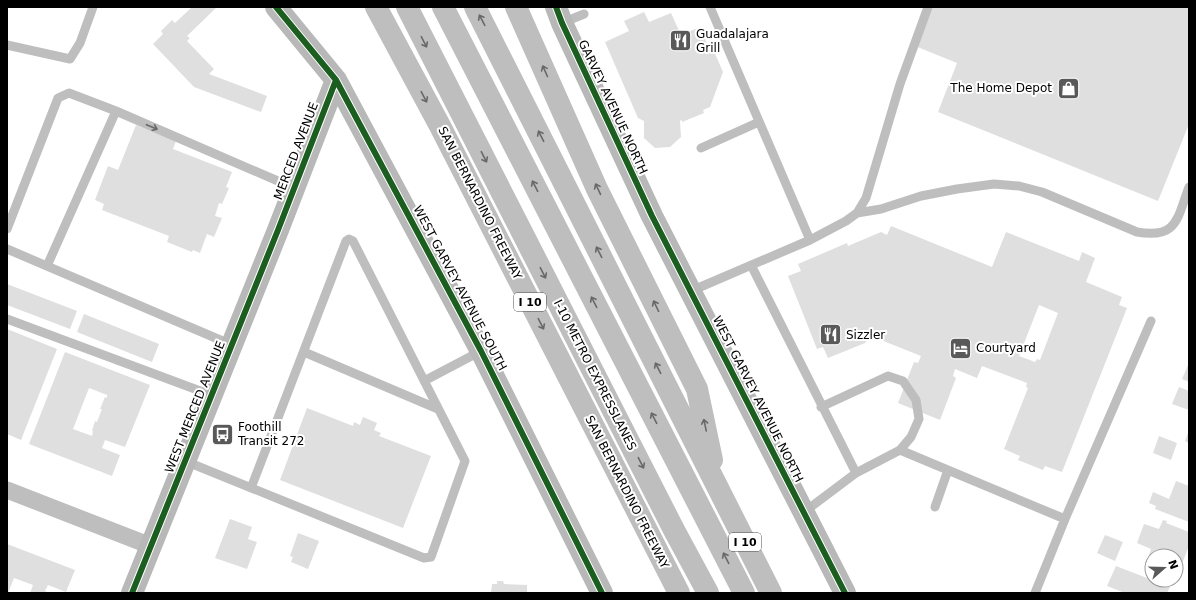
<svg xmlns="http://www.w3.org/2000/svg" width="1196" height="600" font-family="'DejaVu Sans',sans-serif">
	<style>
		.building { fill: #dfdfdf; fill-rule: evenodd }
		.lines { fill: none; stroke-linecap: round; stroke-linejoin: round }
		.lane { stroke: #bebebe; stroke-width: 9 }
		.street { stroke: #bebebe; stroke-width: 17 }
		.secondary { stroke: #b8b8b8; stroke-width: 22 }
		.highway { stroke: #bebebe; stroke-width: 22 }
		.cycleway-casing { stroke: #fff; stroke-width: 8 }
		.cycleway { stroke: #1b5e20; stroke-width: 6 }
		.oneway { stroke: #686868 }
		.labels { text-anchor: middle; stroke-width: 4; stroke-linejoin: round; paint-order: stroke }
		.shield { fill: #fff; stroke: #4c4c4c; stroke-width: 1 }
		.shield-label { font-size: 11px; font-weight: bold; fill: #000 }
		.poi-label { font-size: 12px; fill: #000; stroke: #fff; text-anchor: start }
		.street-label { font-size: 12px; fill: #000; stroke: #fff }
	</style>
	<rect width="100%" height="100%" fill="#fff"/>
	<path class="building" d="M 192,7 L 217,7 L 187,36 L 190,38 L 187,41 L 214,69 L 209,74 L 267,96 L 261,112 L 194,87 L 153,44 L 163,34 L 161,31 L 172,20 L 175,23 Z
		M 931,7 L 1189,7 L 1189,124 L 1158,201 L 938,112 L 957,63 L 915,46 Z
		M 644,12 L 649,22 L 671,13 L 681,35 L 700,27 L 710,51 L 713,49 L 723,72 L 710,107 L 703,110 L 704,113 L 682,122 L 682,120 L 680,121 L 681,137 L 670,147 L 655,148 L 644,138 L 644,121 L 638,118 L 605,42 L 629,31 L 624,21 Z
		M 136,125 L 176,141 L 173,149 L 232,172 L 226,187 L 229,188 L 222,204 L 219,203 L 215,216 L 222,218 L 214,237 L 207,234 L 200,253 L 193,250 L 192,252 L 167,242 L 169,236 L 102,210 L 104,204 L 95,200 L 108,166 L 118,170 Z
		M 891,226 L 992,267 L 1006,232 L 1079,261 L 1082,252 L 1095,258 L 1086,282 L 1122,297 L 1119,305 L 1127,308 L 1062,472 L 1045,466 L 1043,470 L 1018,460 L 1020,456 L 1004,449 L 1028,388 L 1026,387 L 1027,383 L 982,366 L 977,378 L 955,369 L 953,376 L 956,378 L 940,420 L 898,403 L 914,362 L 918,363 L 921,356 L 876,338 L 877,335 L 872,333 L 865,343 L 828,358 L 823,347 L 817,349 L 788,276 L 801,271 L 798,264 L 847,243 L 848,246 L 881,232 L 887,235 ZM 1039,305 L 1058,313 L 1040,360 L 1037,359 L 1035,362 L 1019,356 Z
		M 7,284 L 77,311 L 70,329 L 7,305 Z
		M 84,314 L 159,344 L 152,362 L 77,332 Z
		M 7,329 L 57,349 L 21,440 L 7,434 Z
		M 65,352 L 150,385 L 125,447 L 105,440 L 102,448 L 120,455 L 112,476 L 29,444 ZM 89,388 L 107,395 L 107,398 L 105,397 L 100,409 L 102,409 L 97,422 L 95,421 L 92,431 L 93,431 L 92,436 L 73,429 Z
		M 1189,363 L 1189,382 L 1182,379 Z
		M 1179,387 L 1189,391 L 1189,410 L 1172,404 Z
		M 307,408 L 353,426 L 354,422 L 360,425 L 363,417 L 377,423 L 374,430 L 381,433 L 379,436 L 431,456 L 403,528 L 280,480 Z
		M 1189,430 L 1189,443 L 1185,441 Z
		M 1159,436 L 1177,443 L 1171,460 L 1153,453 Z
		M 1176,481 L 1189,486 L 1189,522 L 1155,509 L 1156,506 L 1149,503 L 1153,492 L 1169,499 Z
		M 230,519 L 252,527 L 248,539 L 257,542 L 247,569 L 215,558 Z
		M 1163,520 L 1167,521 L 1166,523 L 1189,532 L 1189,546 L 1180,569 L 1176,567 L 1176,556 L 1152,556 L 1152,560 L 1148,558 L 1151,549 L 1137,543 L 1144,524 L 1159,529 Z
		M 298,533 L 319,541 L 308,569 L 291,562 L 293,557 L 290,556 Z
		M 1105,535 L 1123,542 L 1115,561 L 1097,553 Z
		M 7,544 L 75,570 L 66,592 L 48,585 L 45,591 L 49,593 L 30,593 L 33,585 L 14,578 L 8,593 L 7,593 Z
		M 1116,566 L 1170,587 L 1167,593 L 1125,593 L 1107,586 Z
		M 497,581 L 503,581 L 504,584 L 527,585 L 527,593 L 491,593 L 492,584 L 497,584 Z"/>
	<g class="lines">
		<path class="lane" d="M 562,23 L 584,14
			M 7,45 L 70,59 L 80,43 L 93,7
			M 116,111 L 294,188
			M 701,148 L 759,122
			M 857,213 L 881,209 L 921,196 L 957,189 L 994,184 L 1019,186 L 1042,192 L 1137,232 C 1178,239 1177,218 1189,187
			M 7,229 L 58,98 L 69,93 L 116,111 L 47,266
			M 810,240 L 846,221 L 857,213 L 866,198 L 900,84 L 928,7
			M 7,249 L 232,345
			M 751,265 L 856,473
			M 691,291 L 810,240 L 710,7
			M 7,319 L 211,395
			M 304,352 L 438,409
			M 424,381 L 481,351
			M 900,450 L 1065,519
			M 185,461 L 424,558 L 431,557 L 465,461 L 353,241 L 349,239 L 346,241 L 251,488
			M 935,507 L 948,470
			M 804,512 L 856,473 L 900,450 L 911,437 L 919,419 L 916,400 L 903,381 L 888,376 L 821,407
			M 1035,593 L 1065,519 L 1151,321"/>
		<path class="street" d="M 7,490 L 151,546"/>
		<path class="secondary" d="M 276,7 L 336,80 L 481,351 L 602,593
			M 556,7 L 562,23 L 652,216 L 845,593
			M 132,593 L 278,230 L 336,80"/>
		<path class="highway" d="M 376,7 L 440,126 L 679,593
			M 407,7 L 674,530 L 708,593
			M 443,7 L 744,593
			M 475,7 L 771,593
			M 516,7 L 597,189 L 697,389 L 712,460"/>
		<defs>
			<path id="cycleway" d="M 276,7 L 336,80 L 481,351 L 602,593
				M 556,7 L 562,23 L 652,216 L 845,593
				M 132,593 L 278,230 L 336,80"/>
		</defs>
		<use href="#cycleway" class="cycleway-casing"/>
		<use href="#cycleway" class="cycleway"/>
	</g>
	<defs><path id="oneway-shaft" d="M-6 0H5M1.5-3L5.5 0L1.5 3" fill="none" stroke-width="1.6" stroke-linecap="round" stroke-linejoin="round"/></defs>
	<g class="oneway">
		<use href="#oneway-shaft" transform="translate(482 20) rotate(-118)"/>
		<use href="#oneway-shaft" transform="translate(424 42) rotate(63)"/>
		<use href="#oneway-shaft" transform="translate(545 71) rotate(-114)"/>
		<use href="#oneway-shaft" transform="translate(424 97) rotate(62)"/>
		<use href="#oneway-shaft" transform="translate(152 127) rotate(23)"/>
		<use href="#oneway-shaft" transform="translate(541 136) rotate(-117)"/>
		<use href="#oneway-shaft" transform="translate(484 157) rotate(63)"/>
		<use href="#oneway-shaft" transform="translate(535 186) rotate(-117)"/>
		<use href="#oneway-shaft" transform="translate(598 189) rotate(-115)"/>
		<use href="#oneway-shaft" transform="translate(599 252) rotate(-117)"/>
		<use href="#oneway-shaft" transform="translate(543 273) rotate(63)"/>
		<use href="#oneway-shaft" transform="translate(594 302) rotate(-117)"/>
		<use href="#oneway-shaft" transform="translate(656 306) rotate(-116)"/>
		<use href="#oneway-shaft" transform="translate(541 324) rotate(63)"/>
		<use href="#oneway-shaft" transform="translate(658 368) rotate(-117)"/>
		<use href="#oneway-shaft" transform="translate(654 418) rotate(-117)"/>
		<use href="#oneway-shaft" transform="translate(705 425) rotate(-102)"/>
		<use href="#oneway-shaft" transform="translate(641 463) rotate(63)"/>
		<use href="#oneway-shaft" transform="translate(726 558) rotate(-117)"/>
	</g>
	<defs>
		<symbol id="restaurant-square" viewBox="-11 -11 22 22"><rect x="-9" y="-9" width="18" height="18" rx="4" fill="#595959" stroke="#fff"/><path d="M-5-6h1v4h1v-4h1v4h1v-4h1v5L-1.5 .5V6h-2V.5L-5-1ZM5-6V6H3V1.5H1.5Q1.5-4 5-6Z" fill="#fff"/></symbol>
		<symbol id="shop-square" viewBox="-11 -11 22 22"><rect x="-9" y="-9" width="18" height="18" rx="4" fill="#595959" stroke="#fff"/><path d="M-5-2.5h2.3a2.7 3.5 0 0 1 5.4 0H5L5.5 6h-11ZM-1.5-2.5h3a1.5 2.3 0 0 0-3 0Z" fill="#fff"/></symbol>
		<symbol id="hotel-square" viewBox="-11 -11 22 22"><rect x="-9" y="-9" width="18" height="18" rx="4" fill="#595959" stroke="#fff"/><path d="M-6-4.5h1.5V1H6V5H4.5V3h-9V5H-6ZM-4 0a1.8 1.8 0 1 1 3.6 0ZM.5 0V-2.5h3Q6-2.5 6 0Z" fill="#fff"/></symbol>
		<symbol id="bus-square" viewBox="-11 -11 22 22"><rect x="-9" y="-9" width="18" height="18" rx="4" fill="#595959" stroke="#fff"/><path d="M-5-6H5V4H4V6H2V4H-2V6H-4V4H-5ZM-3.5-4V0h7V-4ZM-3.5 1.2v1.5H-2V1.2ZM2 1.2v1.5H3.5V1.2Z" fill="#fff"/></symbol>
	</defs>
	<g fill-rule="evenodd">
		<use href="#restaurant-square" x="668" y="28" width="25" height="25"/>
		<use href="#shop-square" x="1056" y="76" width="25" height="25"/>
		<use href="#restaurant-square" x="818" y="322" width="25" height="25"/>
		<use href="#hotel-square" x="948" y="336" width="25" height="25"/>
		<use href="#bus-square" x="210" y="422" width="25" height="25"/>
	</g>
	<g class="labels">
		<g class="shield">
			<rect x="514" y="293" width="32" height="18" rx="3"/>
			<rect x="729" y="533" width="32" height="18" rx="3"/>
		</g>
		<g class="shield-label">
			<text x="530" y="306">I 10</text>
			<text x="745" y="546">I 10</text>
		</g>
		<g class="poi-label">
			<text x="696" y="38">Guadalajara<tspan x="696" dy="14">Grill</tspan></text>
			<text x="1052" y="92" text-anchor="end">The Home Depot</text>
			<text x="846" y="339">Sizzler</text>
			<text x="976" y="352">Courtyard</text>
			<text x="238" y="431">Foothill<tspan x="238" dy="14">Transit 272</tspan></text>
		</g>
		<g class="street-label">
			<text transform="translate(613 107) rotate(65)" y="4">GARVEY AVENUE NORTH</text>
			<text transform="translate(296 151) rotate(-69)" y="4">MERCED AVENUE</text>
			<text transform="translate(480 203) rotate(63)" y="4">SAN BERNARDINO FREEWAY</text>
			<text transform="translate(460 288) rotate(62)" y="4">WEST GARVEY AVENUE SOUTH</text>
			<text transform="translate(595 375) rotate(63)" y="4">I-10 METRO EXPRESSLANES</text>
			<text transform="translate(758 399) rotate(63)" y="4">WEST GARVEY AVENUE NORTH</text>
			<text transform="translate(195 407) rotate(-68)" y="4">WEST MERCED AVENUE</text>
			<text transform="translate(627 492) rotate(63)" y="4">SAN BERNARDINO FREEWAY</text>
		</g>
	</g>
	<rect width="1196" height="600" fill="none" stroke="#000000" stroke-width="16"/>
	<g transform="translate(1164 568) rotate(70)"><circle r="19" fill="#ffffff" stroke="#999999"/>
	<path d="M0-3L7 15L0 10L-7 15Z" fill="#595959"/>
	<text y="-6" font-size="11" font-weight="bold" text-anchor="middle" fill="#000000">N</text>
	</g>
</svg>
